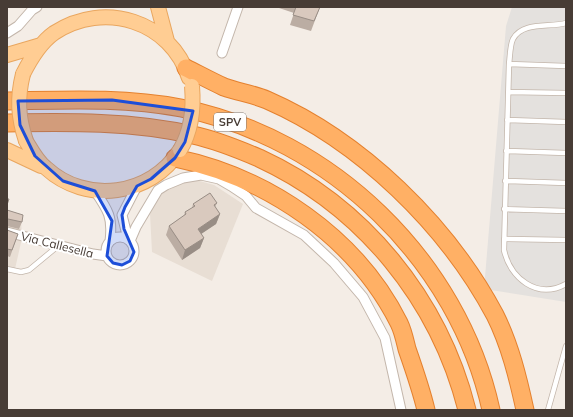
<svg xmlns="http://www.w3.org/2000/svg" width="573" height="417" font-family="Mulish,sans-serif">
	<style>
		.residential { fill: #e8ded4 }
		.parking { fill: #e4e1de }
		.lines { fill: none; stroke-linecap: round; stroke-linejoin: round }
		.service-casing { stroke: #c3b6ab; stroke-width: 6 }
		.minor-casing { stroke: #c3b6ab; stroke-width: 11 }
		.primary-casing { stroke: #e9a65f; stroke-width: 16 }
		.motorway-casing { stroke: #e4812f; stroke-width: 19 }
		.service { stroke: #fff; stroke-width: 4.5 }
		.minor { stroke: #fff; stroke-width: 9 }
		.primary { stroke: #ffcd93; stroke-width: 14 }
		.motorway { stroke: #ffb065; stroke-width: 17 }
		.primary-bridge-casing { stroke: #e9a65f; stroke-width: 16; stroke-linecap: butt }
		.primary-bridge { stroke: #ffcd93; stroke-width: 14 }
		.wall { fill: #bbada3 }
		.shaded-wall { fill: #988d85 }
		.building { fill: #d9c9be; stroke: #988d85 }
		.marked { fill: #1d4ed8; fill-opacity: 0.2; stroke: #1d4ed8; stroke-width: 3; stroke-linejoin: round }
		.labels { text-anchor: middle; stroke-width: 4; stroke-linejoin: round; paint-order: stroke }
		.shield { fill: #fff; stroke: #7e7672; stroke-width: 1 }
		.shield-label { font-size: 11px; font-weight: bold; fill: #473c35 }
		.street-label { font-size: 12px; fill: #473c35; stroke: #fff }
	</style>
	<rect width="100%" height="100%" fill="#f4ede6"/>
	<path class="residential" d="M 196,180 L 214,185 L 243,204 L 212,281 L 152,252 L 150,214 L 159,195 L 180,184 Z
		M 7,217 L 21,220 L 22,238 L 15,269 L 7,266 Z"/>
	<path class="parking" d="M 512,7 L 566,7 L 566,302 L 484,289 L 506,26 Z"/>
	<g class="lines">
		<defs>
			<path id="service" d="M 566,23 C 550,28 523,21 513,39 C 510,45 510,57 509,64 L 504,250 C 510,278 537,300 566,284
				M 509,64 L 566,66
				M 508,92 L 566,93
				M 507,120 L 566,122
				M 506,151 L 566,153
				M 505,181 L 566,183
				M 504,209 L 566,211
				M 504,239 L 566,240
				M 7,269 L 21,272 L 29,270 L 58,246
				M 548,410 L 566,346"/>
			<path id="minor" d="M 7,33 L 18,26 L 32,10 L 37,7
				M 222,53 L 238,7
				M 95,191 C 108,210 113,217 110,241
				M 7,232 L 93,254 L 107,256
				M106 251a14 14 0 1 1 28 0a14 14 0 1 1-28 0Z
				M 128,239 L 122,215 L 137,186
				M 130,241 L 136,227 L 158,190 L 166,185 L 183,178 L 201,175 L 219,179 L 231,186 L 246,196 L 256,208 L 304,235 L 334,263 L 363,297 L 385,338 L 401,410"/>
			<path id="primary" d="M 158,7 L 167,41
				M 7,55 L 41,45
				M 23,74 C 31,58 40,43 54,33 C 104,0 171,21 189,78
				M 26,141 C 32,151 37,161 46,168 C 86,205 151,196 180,150
				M 7,150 L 41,166"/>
			<path id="motorway" d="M 186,68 C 198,74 211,81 224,87 C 238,92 253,94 267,100 C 361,141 447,225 495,315 C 510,345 518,378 525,410
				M 7,101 C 65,100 124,97 181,108 C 331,138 458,260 491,410
				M 7,123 C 70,122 132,121 193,135 C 216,140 238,149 259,158 C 363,206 439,299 467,410
				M 175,158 C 267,177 356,237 399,323 C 403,331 405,341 407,349 C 414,369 421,389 426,410"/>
		</defs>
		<use href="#service" class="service-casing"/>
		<use href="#minor" class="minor-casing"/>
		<use href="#primary" class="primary-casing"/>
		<use href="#motorway" class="motorway-casing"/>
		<use href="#service" class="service"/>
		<use href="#minor" class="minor"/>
		<use href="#primary" class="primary"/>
		<use href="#motorway" class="motorway"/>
		<defs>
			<path id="primary-bridge" d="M 23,74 C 17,98 18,117 26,141
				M 180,150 C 192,130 194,109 192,86"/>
		</defs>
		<use href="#primary-bridge" class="primary-bridge-casing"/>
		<use href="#primary-bridge" class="primary-bridge"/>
	</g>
	<path class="wall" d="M 276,7 L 320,7 L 311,31 L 290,25 L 294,13 Z
		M 217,203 L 215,207 L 220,214 L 216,224 L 201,234 L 204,238 L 200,248 L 182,260 L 166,235 L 169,226 L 184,216 L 185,212 L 192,208 L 193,204 Z
		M 7,210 L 22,222 L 19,229 L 7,226 Z
		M 7,230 L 18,234 L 10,257 L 7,256 Z"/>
	<path class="shaded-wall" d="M 220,214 L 216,224 L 195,238 L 198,229 Z
		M 204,238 L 200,248 L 182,260 L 185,250 Z"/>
	<path class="building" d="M 296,7 L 320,7 L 314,21 L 293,15 Z
		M 210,193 L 217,203 L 214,205 L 220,214 L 198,229 L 204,238 L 185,250 L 169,226 L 186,214 L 185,212 L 195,206 L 193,204 Z
		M 7,199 L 9,199 L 7,205 Z
		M 7,210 L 23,215 L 22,222 L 8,219 L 7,220 Z
		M 7,230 L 18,234 L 12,250 L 7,249 Z"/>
	<path class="marked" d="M 112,100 L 193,111 L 185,142 L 175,158 L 151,179 L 137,186 L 125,207 L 122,215 L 124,229 L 134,252 L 130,261 L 122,265 L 113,263 L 107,256 L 112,221 L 95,191 L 63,181 L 35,156 L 20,125 L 18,101 Z"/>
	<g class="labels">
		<rect class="shield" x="214" y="113" width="32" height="18" rx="3"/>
		<g class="shield-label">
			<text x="230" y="126">SPV</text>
		</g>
		<g class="street-label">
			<text transform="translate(57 245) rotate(14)" y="4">Via Callesella</text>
		</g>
	</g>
	<rect width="573" height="417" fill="none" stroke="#473c35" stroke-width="16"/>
</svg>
